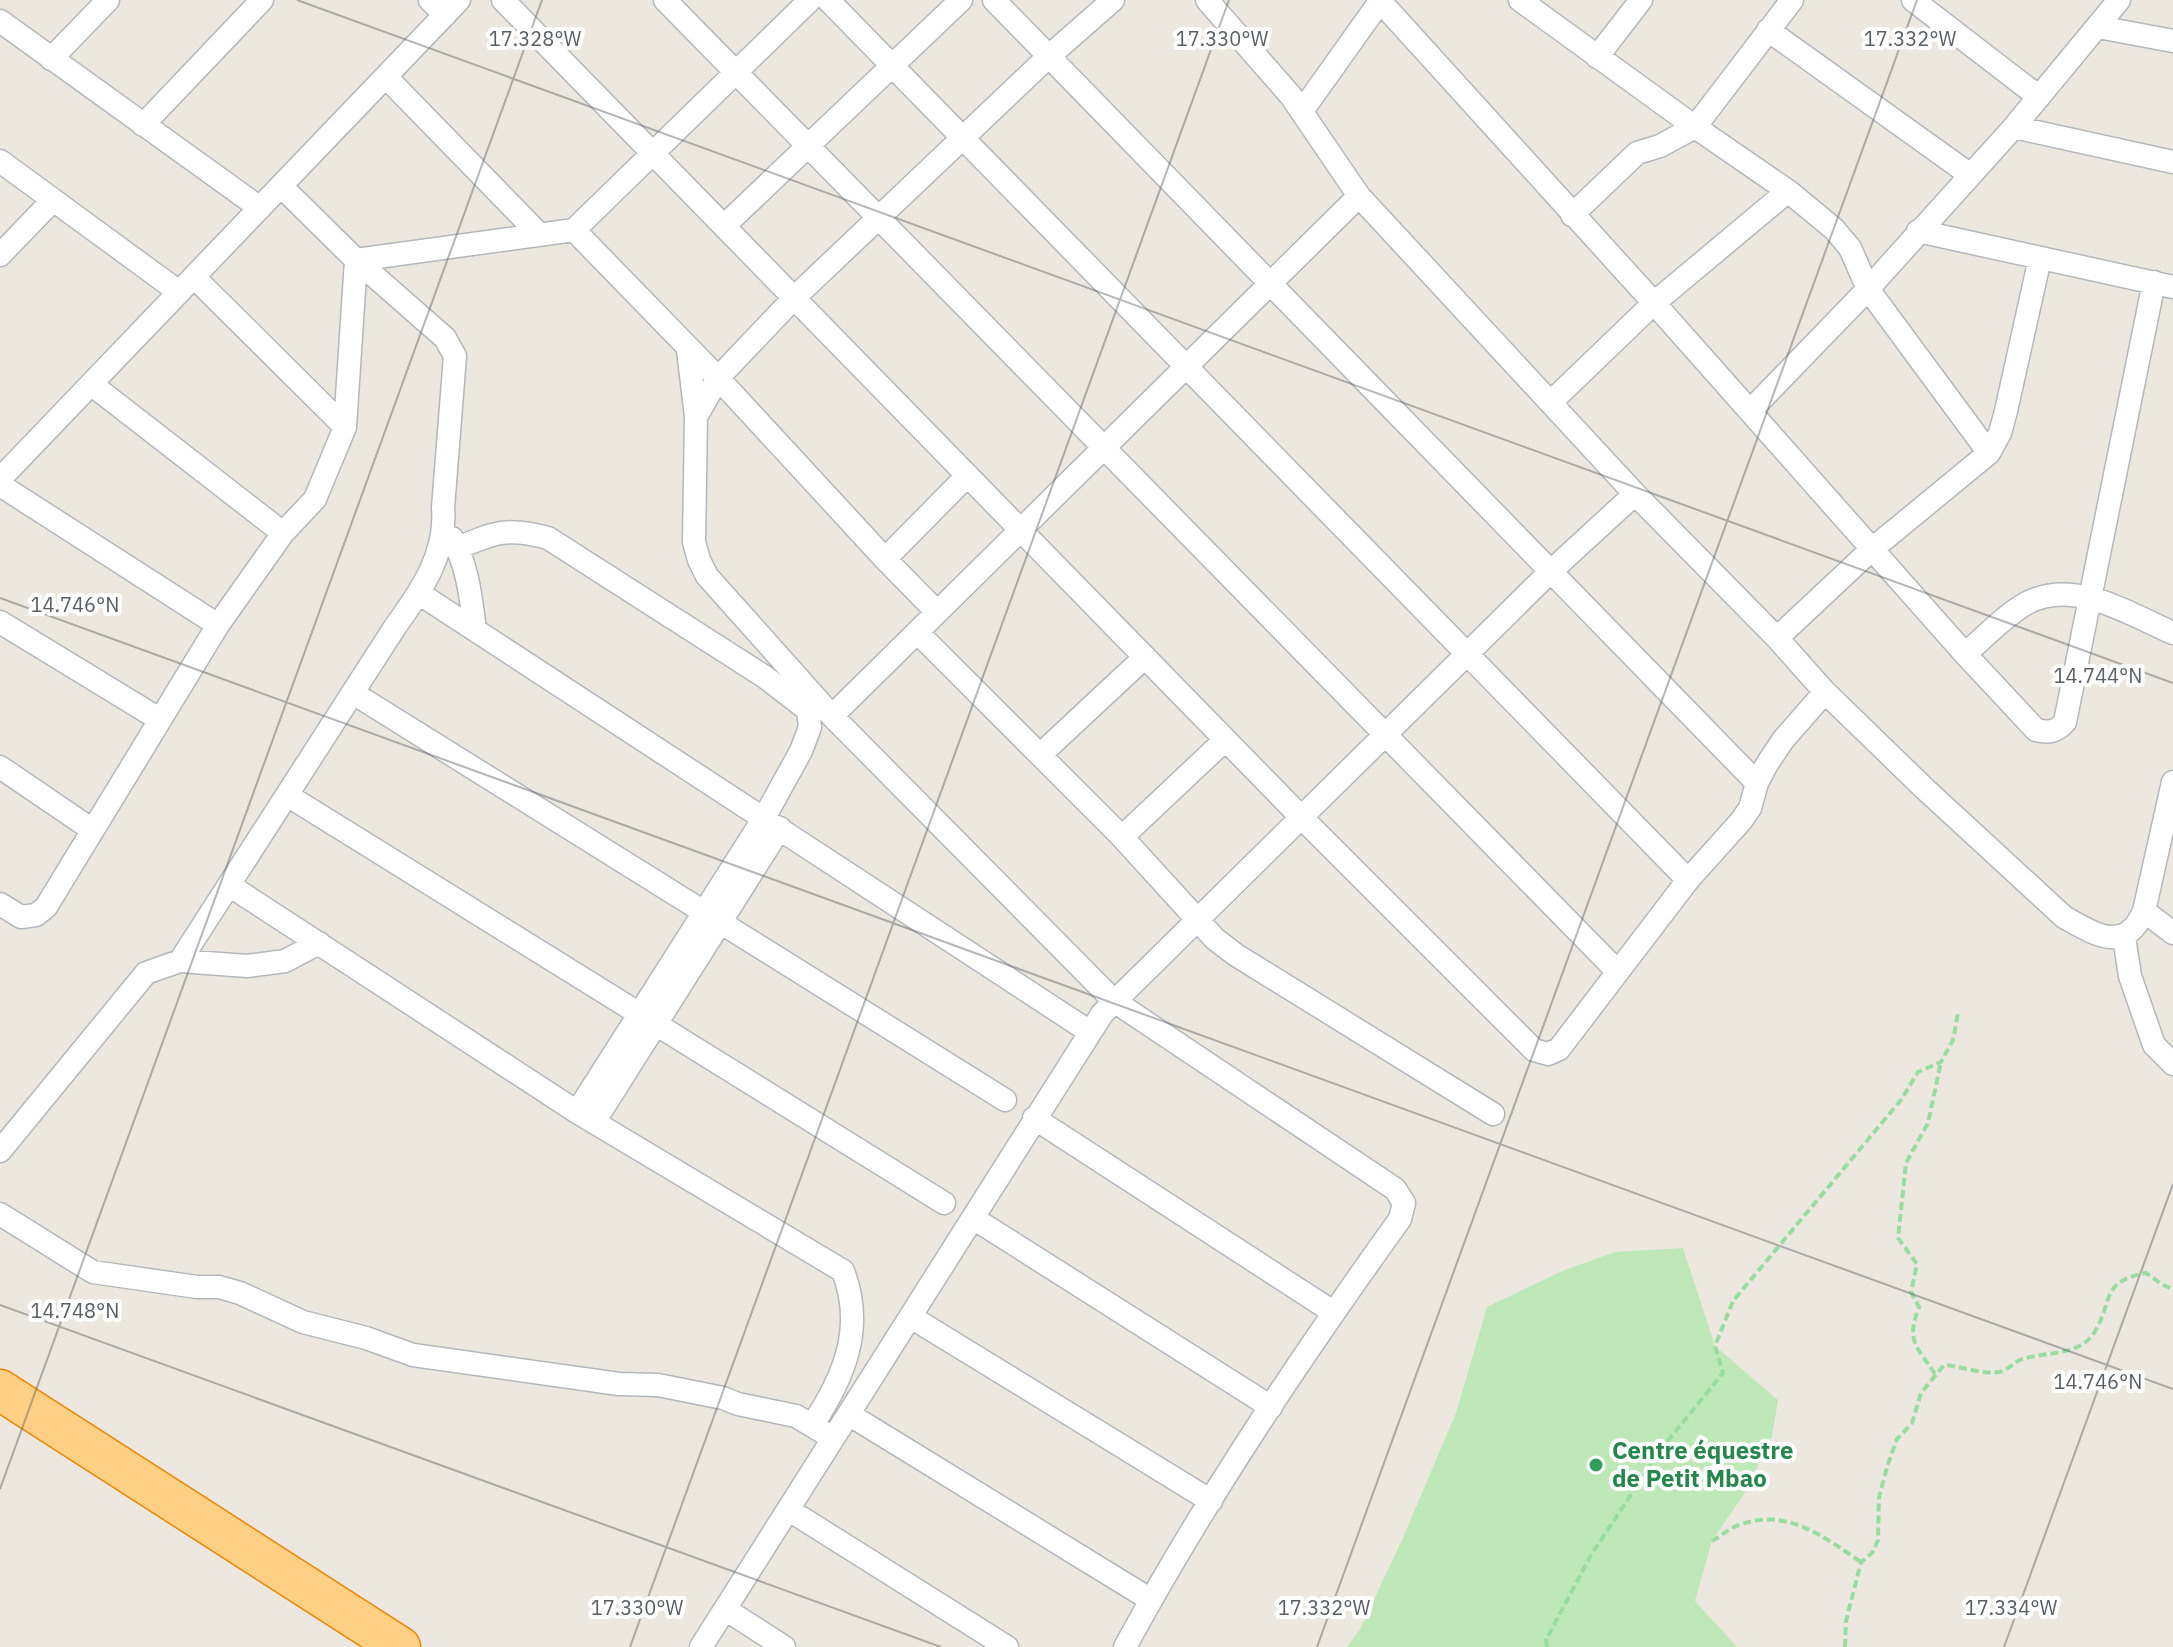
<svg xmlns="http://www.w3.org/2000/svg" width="2173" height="1647" font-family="'IBM Plex Sans',sans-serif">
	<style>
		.green { fill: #bee8b8 }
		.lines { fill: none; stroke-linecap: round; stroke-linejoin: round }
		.street-casing { stroke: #b2b7bc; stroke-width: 25 }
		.highway-casing { stroke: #ec8400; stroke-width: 43 }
		.path { stroke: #99dca2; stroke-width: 4; stroke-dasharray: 8 4; stroke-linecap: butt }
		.street { stroke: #fff; stroke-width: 22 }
		.highway { stroke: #ffd084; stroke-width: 40 }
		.ticks { fill: none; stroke: #585e62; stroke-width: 2; stroke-opacity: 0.45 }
		.leisure-dot { fill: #2e9e5b; stroke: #fff; stroke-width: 3 }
		.labels { text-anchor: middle; stroke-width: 8; stroke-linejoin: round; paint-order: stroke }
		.leisure-label { font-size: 24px; font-weight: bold; fill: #27864d; stroke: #fff; text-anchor: start }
		.ticks-label { font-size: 20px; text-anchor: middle; fill: #585e62; stroke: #fff; stroke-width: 8; stroke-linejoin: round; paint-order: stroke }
	</style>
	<rect width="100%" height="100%" fill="#ede8df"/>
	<path class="green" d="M 1683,1248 L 1715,1346 L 1778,1400 L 1772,1436 L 1744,1494 L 1712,1541 L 1695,1601 L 1737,1647 L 1347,1647 L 1360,1629 L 1402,1540 L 1456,1413 L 1487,1307 L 1562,1271 L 1615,1252 Z"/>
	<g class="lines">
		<defs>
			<path id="street" d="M 430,0 L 445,15
				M 503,0 L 1302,818 L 1534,1050 L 1548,1054 L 1559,1049 L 1688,880 L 1741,821 L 1750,808 L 1757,783 L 1767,764 L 1783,740 L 1825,692
				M 665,0 L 1617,971
				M 828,0 L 1688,880
				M 994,0 L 1757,783
				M 1113,0 L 1048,57 L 794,298 L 718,378 L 696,417 L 694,542 L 699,560 L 707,576 L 832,716 L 1114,1001 L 1395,1189 L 1404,1203 L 1400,1219 C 1301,1357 1206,1498 1125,1647
				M 1207,0 L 1291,96 L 1359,196 L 1635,494 L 1777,638 L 1825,692 L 1925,789 L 2064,917 C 2096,935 2125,954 2144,911 L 2173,782
				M 1520,0 L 1695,127 L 1788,191 L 1834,229 L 1850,248 L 1868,289 L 1989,453
				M 1913,0 L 2039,97
				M 1380,1 L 1654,303 L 1965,654 L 2036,730 C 2049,733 2056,732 2065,722 L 2154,282
				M 0,21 L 260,208
				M 2098,27 L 2173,41
				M 1768,30 L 1969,174
				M 1597,57 L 1641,0
				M 51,59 L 108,0
				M 386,77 L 539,234
				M 1302,111 L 1381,0
				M 143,125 L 262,0
				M 2014,127 L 2173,162
				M 0,161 L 179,292
				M 1572,215 L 1637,153 L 1660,146 L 1695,127 L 1792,0
				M 724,226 L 961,0
				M 574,230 L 810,0
				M 1918,231 L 2173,287
				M 0,255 L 53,200
				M 356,260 L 574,230 L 718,378 L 885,559 L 937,612
				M 194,277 L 345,427
				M 688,350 L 696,417
				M 91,384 L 283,533 L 315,499 L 345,427 L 356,260
				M 1551,402 L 1654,303 L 1788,191
				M 1750,411 L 1868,289 L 2014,127 L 2119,0
				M 0,479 L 459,0
				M 0,485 L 218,625
				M 452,538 C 468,566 471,599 475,630
				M 458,548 C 495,532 508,527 548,538 L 765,677 L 808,710 L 810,727 L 801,751 L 764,818 L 577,1112
				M 885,559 L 967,476
				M 420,594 L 1090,1032
				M 0,622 L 159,719
				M 917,632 L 1122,837 L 1215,939 L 1236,955 L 1493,1114
				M 1777,638 L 1871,550 L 1989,453 L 2000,433 L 2006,411 L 2040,258
				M 1965,654 C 1984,638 2005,615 2027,603 C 2075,578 2129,614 2173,633
				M 353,693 L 1005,1100
				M 832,716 L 1359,196
				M 1041,754 L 1145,657
				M 0,767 L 91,829
				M 287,795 L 944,1203
				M 1122,837 L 1225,740
				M 229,885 L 577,1112 L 843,1271 C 865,1328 844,1377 813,1424
				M 0,904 L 21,917 L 36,915 L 46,907 L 218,625 L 283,533
				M 2144,911 L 2173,933
				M 2124,937 L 2130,976 L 2154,1045 L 2173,1064
				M 180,961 L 395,627 C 421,591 447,554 443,508 L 455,356 L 445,338 L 356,260 L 281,186
				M 1034,1118 L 1333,1312
				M 594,1122 L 780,828
				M 0,1151 L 146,973 L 180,961 L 247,966 L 285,961 L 319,943
				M 0,1214 L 93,1272 L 197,1287 L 219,1287 L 240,1293 L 303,1322 L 366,1338 L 413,1355 L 619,1384 L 658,1385 L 723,1398 L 738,1404 L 796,1416 L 826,1434
				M 973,1218 L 1271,1407
				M 911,1317 L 1211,1501
				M 850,1415 L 1151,1600
				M 789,1510 L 1007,1647
				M 725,1609 L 784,1647
				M 701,1647 L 1102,1014 L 1550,572 L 1635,494"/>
			<path id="highway" d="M 0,1390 L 400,1647"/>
		</defs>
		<use href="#street" class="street-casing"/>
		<use href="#highway" class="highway-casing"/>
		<path class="path" d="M 1935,1374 C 1916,1345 1906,1342 1919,1307 L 1911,1292 L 1917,1264 L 1898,1238 L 1906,1163 L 1928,1123 L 1941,1062
			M 1712,1541 C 1721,1536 1730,1528 1739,1525 C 1786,1507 1824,1537 1861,1562
			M 1547,1647 L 1546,1640 L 1591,1555 L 1662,1448 L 1723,1373 L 1715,1346 L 1733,1301 L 1901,1100 L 1918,1072 L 1941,1062 L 1953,1040 L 1958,1013
			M 1845,1647 L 1846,1621 L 1861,1562 L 1873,1552 L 1878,1540 L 1879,1497 L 1888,1464 L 1897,1439 L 1912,1423 L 1921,1393 L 1944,1365 C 1961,1366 1983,1375 1999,1372 C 2007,1371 2013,1363 2020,1360 C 2043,1351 2079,1357 2094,1333 C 2114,1301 2099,1282 2146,1273 L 2163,1285 L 2173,1289"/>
		<use href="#street" class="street"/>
		<use href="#highway" class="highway"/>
	</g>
	<path class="ticks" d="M 297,0 L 2173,683M 0,598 L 2173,1389M 0,1305 L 941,1647M 0,1489 L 542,0M 630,1647 L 1229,0M 1317,1647 L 1917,0M 2004,1647 L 2173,1184"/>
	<circle class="leisure-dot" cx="1596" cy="1465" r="8"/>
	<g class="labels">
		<g class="leisure-label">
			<text x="1612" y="1459">Centre équestre<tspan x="1612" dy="28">de Petit Mbao</tspan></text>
		</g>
	</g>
	<g class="ticks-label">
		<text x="535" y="46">17.328°W</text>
		<text x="1222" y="46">17.330°W</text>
		<text x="1910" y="46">17.332°W</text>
		<text x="75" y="612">14.746°N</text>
		<text x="2098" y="683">14.744°N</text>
		<text x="75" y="1318">14.748°N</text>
		<text x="2098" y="1389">14.746°N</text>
		<text x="637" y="1615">17.330°W</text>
		<text x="1324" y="1615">17.332°W</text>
		<text x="2011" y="1615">17.334°W</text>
	</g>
</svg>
